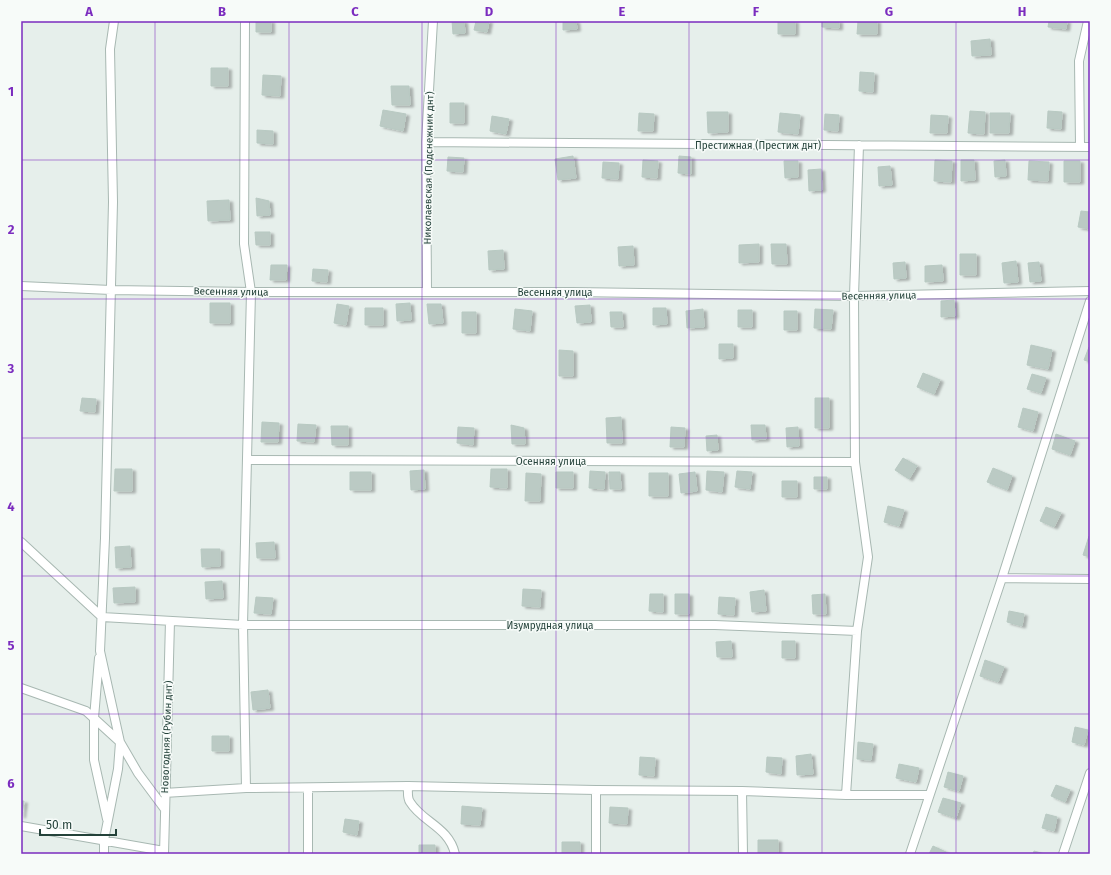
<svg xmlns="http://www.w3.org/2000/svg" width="1111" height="875" font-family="'Fira Sans',sans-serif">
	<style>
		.building { fill: #bbcac4; stroke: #b8c9c2; filter: url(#shadow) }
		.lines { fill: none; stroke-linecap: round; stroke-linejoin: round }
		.street-casing { stroke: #a8b8b2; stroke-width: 10 }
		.street { stroke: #fff; stroke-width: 8 }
		.grid { fill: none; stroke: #7b2cbf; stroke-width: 1; stroke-opacity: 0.55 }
		.labels { text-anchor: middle; stroke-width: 3; stroke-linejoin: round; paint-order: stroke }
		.street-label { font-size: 10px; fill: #24423a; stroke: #f7fbf9 }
		.neatline { fill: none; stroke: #7b2cbf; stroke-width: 1.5 }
		.grid-label { font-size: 13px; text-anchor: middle; font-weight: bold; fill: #7b2cbf }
	</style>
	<defs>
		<filter id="shadow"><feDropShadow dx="3.5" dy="2" stdDeviation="1" flood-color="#0004"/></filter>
	</defs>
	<rect width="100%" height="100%" fill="#e6efeb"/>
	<path class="building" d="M 256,21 L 271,21 L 271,32 L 256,32 Z
		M 452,21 L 464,21 L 465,33 L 453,34 Z
		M 476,21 L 489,21 L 487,32 L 474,30 Z
		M 563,21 L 576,21 L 577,29 L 563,30 Z
		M 778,21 L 795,21 L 795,34 L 778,34 Z
		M 822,21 L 839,21 L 839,28 L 822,27 Z
		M 858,21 L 877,21 L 877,34 L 857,34 Z
		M 1049,21 L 1067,21 L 1066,29 L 1048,27 Z
		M 990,39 L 991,55 L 972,56 L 971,41 Z
		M 211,68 L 228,68 L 228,86 L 211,86 Z
		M 860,72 L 874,73 L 873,92 L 859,91 Z
		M 263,75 L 281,76 L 280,96 L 262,95 Z
		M 391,86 L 409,86 L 410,105 L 392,105 Z
		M 450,103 L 464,103 L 464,123 L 450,123 Z
		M 383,110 L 406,114 L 403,131 L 380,126 Z
		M 970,111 L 985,112 L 984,134 L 968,133 Z
		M 1048,111 L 1062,112 L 1061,129 L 1047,128 Z
		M 707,112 L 728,112 L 728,132 L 708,133 Z
		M 639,113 L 654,114 L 653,131 L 638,131 Z
		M 780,113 L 800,115 L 798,134 L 778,132 Z
		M 990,113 L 1010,113 L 1009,133 L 990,133 Z
		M 825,114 L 839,115 L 838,131 L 824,130 Z
		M 931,115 L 948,116 L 947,133 L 930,133 Z
		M 492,116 L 509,119 L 506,134 L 490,131 Z
		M 257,130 L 273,131 L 273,144 L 257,143 Z
		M 573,156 L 576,178 L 558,180 L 555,159 Z
		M 679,156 L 691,157 L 691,174 L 678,173 Z
		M 448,157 L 464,158 L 463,172 L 447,171 Z
		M 643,160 L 658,161 L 657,178 L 642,177 Z
		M 935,160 L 952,161 L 951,182 L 934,181 Z
		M 961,160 L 974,160 L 975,180 L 961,181 Z
		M 1005,160 L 1006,176 L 995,177 L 994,161 Z
		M 784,161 L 798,161 L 798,177 L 785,178 Z
		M 1029,161 L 1049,162 L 1048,181 L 1028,180 Z
		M 1064,161 L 1080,161 L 1080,182 L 1064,182 Z
		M 603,162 L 619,163 L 618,179 L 602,178 Z
		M 890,166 L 892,185 L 879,186 L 878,167 Z
		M 821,169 L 822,190 L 809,191 L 808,170 Z
		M 256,198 L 269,201 L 270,215 L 257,216 Z
		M 229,200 L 230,220 L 208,221 L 207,201 Z
		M 1081,211 L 1090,212 L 1090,229 L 1078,227 Z
		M 255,232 L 270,232 L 270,245 L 256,245 Z
		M 759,244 L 759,262 L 739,263 L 739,245 Z
		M 771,244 L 786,244 L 787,264 L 772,264 Z
		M 633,246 L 634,265 L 619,266 L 618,247 Z
		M 503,250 L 504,269 L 489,270 L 488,251 Z
		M 960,254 L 976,254 L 976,275 L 960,275 Z
		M 1016,261 L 1018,282 L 1004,283 L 1002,263 Z
		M 905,262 L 906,278 L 894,279 L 893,263 Z
		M 1039,262 L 1041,281 L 1030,282 L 1028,263 Z
		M 271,265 L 287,265 L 286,280 L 270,280 Z
		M 942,265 L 943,281 L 925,282 L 925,266 Z
		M 313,269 L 328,270 L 327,282 L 312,281 Z
		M 954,300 L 955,316 L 941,317 L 941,301 Z
		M 210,303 L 230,303 L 230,323 L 210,323 Z
		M 410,303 L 411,320 L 397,321 L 396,304 Z
		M 337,304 L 349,306 L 346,325 L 334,323 Z
		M 427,304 L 441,304 L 443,323 L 429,324 Z
		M 590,305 L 591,322 L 577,323 L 575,306 Z
		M 365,308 L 383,308 L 383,325 L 365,325 Z
		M 653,308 L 666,308 L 667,324 L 653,325 Z
		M 515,309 L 532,311 L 530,331 L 513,329 Z
		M 703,309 L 704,327 L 687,328 L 686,311 Z
		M 815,309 L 833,310 L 831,329 L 814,328 Z
		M 738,310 L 752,310 L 752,327 L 738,327 Z
		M 784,311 L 797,311 L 797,330 L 784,330 Z
		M 462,312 L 476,312 L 476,333 L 462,333 Z
		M 610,312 L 622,312 L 623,327 L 611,327 Z
		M 719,344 L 733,344 L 733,358 L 719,359 Z
		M 1031,345 L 1052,350 L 1048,369 L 1027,365 Z
		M 1089,347 L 1090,347 L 1090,362 L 1084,360 Z
		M 559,350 L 573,351 L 573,376 L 559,376 Z
		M 923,373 L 940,380 L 934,394 L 917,387 Z
		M 1032,374 L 1046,378 L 1041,393 L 1027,389 Z
		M 82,398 L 96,399 L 95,412 L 80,411 Z
		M 815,398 L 829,398 L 829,428 L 815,428 Z
		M 1023,408 L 1038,412 L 1033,431 L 1018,427 Z
		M 621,417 L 622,443 L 607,443 L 606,418 Z
		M 262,422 L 279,423 L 278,442 L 261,442 Z
		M 298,424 L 316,425 L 314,442 L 297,441 Z
		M 511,425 L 524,428 L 525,444 L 512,444 Z
		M 751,425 L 765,425 L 766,439 L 752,440 Z
		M 331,426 L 348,426 L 348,445 L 332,445 Z
		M 458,427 L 474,428 L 473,445 L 457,443 Z
		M 671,427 L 685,428 L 684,447 L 670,447 Z
		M 798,427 L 799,446 L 787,447 L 786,428 Z
		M 1056,434 L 1075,441 L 1070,455 L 1052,449 Z
		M 717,435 L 718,450 L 707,451 L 706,436 Z
		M 903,458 L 917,466 L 909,479 L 895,470 Z
		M 993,468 L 1012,476 L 1007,490 L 987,482 Z
		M 115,469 L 132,469 L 132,491 L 114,491 Z
		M 491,469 L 507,469 L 507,488 L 490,487 Z
		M 424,470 L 425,489 L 411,490 L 410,471 Z
		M 590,471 L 605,472 L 604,489 L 589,488 Z
		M 707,471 L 724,472 L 722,492 L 706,490 Z
		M 737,471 L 752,472 L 750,489 L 735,487 Z
		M 350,472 L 371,472 L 371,490 L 350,490 Z
		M 556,472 L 573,472 L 573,488 L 556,488 Z
		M 609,472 L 620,472 L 621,489 L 610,489 Z
		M 695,472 L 697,491 L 681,493 L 679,474 Z
		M 526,473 L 541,474 L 540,501 L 525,501 Z
		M 649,473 L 668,473 L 668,496 L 649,496 Z
		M 814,477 L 827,477 L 827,489 L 814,489 Z
		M 782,481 L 797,481 L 797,497 L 782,497 Z
		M 888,506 L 904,510 L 899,526 L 884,522 Z
		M 1046,507 L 1061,513 L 1054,527 L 1040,521 Z
		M 1089,536 L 1090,536 L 1090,557 L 1083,555 Z
		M 274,542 L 275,558 L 257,558 L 256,543 Z
		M 130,546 L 131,567 L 116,568 L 115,547 Z
		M 201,549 L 220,549 L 220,566 L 202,567 Z
		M 222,581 L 223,598 L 206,599 L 205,582 Z
		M 135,587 L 135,602 L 114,603 L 113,588 Z
		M 523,589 L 541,590 L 540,607 L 522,606 Z
		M 764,590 L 766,611 L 752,612 L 750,592 Z
		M 650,594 L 663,594 L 663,612 L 649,611 Z
		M 675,594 L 689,594 L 689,614 L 675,614 Z
		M 825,594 L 826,614 L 813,614 L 812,595 Z
		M 256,597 L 273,598 L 271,614 L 254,613 Z
		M 719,597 L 735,598 L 734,615 L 718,614 Z
		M 1009,611 L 1024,614 L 1022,626 L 1007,622 Z
		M 731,641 L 732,657 L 717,657 L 716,642 Z
		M 782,641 L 795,641 L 795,658 L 782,658 Z
		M 985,660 L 1004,667 L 998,682 L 980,676 Z
		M 268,690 L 270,708 L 253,710 L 251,692 Z
		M 1075,727 L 1088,730 L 1084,745 L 1072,742 Z
		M 212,736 L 229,736 L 229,751 L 212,751 Z
		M 858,742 L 873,744 L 871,760 L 857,759 Z
		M 811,754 L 813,774 L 797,775 L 796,756 Z
		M 640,757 L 655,758 L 654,776 L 639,775 Z
		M 767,757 L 782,758 L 781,774 L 766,772 Z
		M 899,764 L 919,768 L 916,782 L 896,778 Z
		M 948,772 L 963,776 L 959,791 L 944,787 Z
		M 1056,785 L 1070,790 L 1065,802 L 1051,796 Z
		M 943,798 L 961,803 L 956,818 L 938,812 Z
		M 21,801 L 24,801 L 22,816 L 21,816 Z
		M 462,806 L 482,808 L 480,825 L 461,824 Z
		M 610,807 L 628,808 L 627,824 L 609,823 Z
		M 1046,814 L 1057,817 L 1054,831 L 1042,828 Z
		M 345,819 L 359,821 L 357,835 L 343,832 Z
		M 758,840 L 778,840 L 778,854 L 758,854 Z
		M 562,842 L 580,842 L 580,854 L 562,854 Z
		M 419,845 L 435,845 L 435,854 L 419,854 Z
		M 933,846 L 946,852 L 946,854 L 929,854 Z
		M 1034,851 L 1045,854 L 1033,854 Z"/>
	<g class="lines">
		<defs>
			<path id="street" d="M 245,21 L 244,244 L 251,292 L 243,625 L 246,788
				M 426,142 L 1090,147
				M 1080,146 L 1079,61 L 1088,21
				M 21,286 L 111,290 L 251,292 L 573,292 L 854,296 L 1090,291
				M 427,292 L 426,142 L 433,21
				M 248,460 L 855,462
				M 21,542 L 102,617 L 243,625 L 715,625 L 857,631
				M 1002,578 L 1090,579
				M 99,658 L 94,718 L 94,760 L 107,819
				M 21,688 L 86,711 L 120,742 L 138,773 L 164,808
				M 408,786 C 408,791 407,798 410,802 C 422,822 449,827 455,854
				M 596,790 L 596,854
				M 742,791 L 743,854
				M 164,793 L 246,788 L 408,786 L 596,790 L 742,791 L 846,795 L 928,795
				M 846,795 L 857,631 L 868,557 L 855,462 L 854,296 L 859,145
				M 21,826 L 164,851
				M 104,854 L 104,840 L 118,769 L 120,742 L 100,651 L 105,538 L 113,202 L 110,49 L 114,21
				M 164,854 L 170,621
				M 308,854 L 308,788
				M 910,854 L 1002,578 L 1090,301
				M 1063,854 L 1090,773"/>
		</defs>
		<use href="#street" class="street-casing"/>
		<use href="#street" class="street"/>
	</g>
	<path class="grid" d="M 155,21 L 155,854M 289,21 L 289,854M 422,21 L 422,854M 556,21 L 556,854M 689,21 L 689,854M 822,21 L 822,854M 956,21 L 956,854M 21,160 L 1090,160M 21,299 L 1090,299M 21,438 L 1090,438M 21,576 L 1090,576M 21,714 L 1090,714"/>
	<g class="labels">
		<g class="street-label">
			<text x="758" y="149">Престижная (Престиж днт)</text>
			<text transform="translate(428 168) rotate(-89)" y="4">Николаевская (Подснежник днт)</text>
			<text transform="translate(231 291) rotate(1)" y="4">Весенняя улица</text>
			<text x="555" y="296">Весенняя улица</text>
			<text transform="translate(879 295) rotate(-1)" y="4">Весенняя улица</text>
			<text x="551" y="465">Осенняя улица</text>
			<text x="550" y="629">Изумрудная улица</text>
			<text transform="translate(166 737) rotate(-88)" y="4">Новогодняя (Рубин днт)</text>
		</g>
	</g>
	<rect width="1111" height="875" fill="none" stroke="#f7fbf9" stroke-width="44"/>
	<path d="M40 829v6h76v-6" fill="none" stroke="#24423a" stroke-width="2"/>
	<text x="46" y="829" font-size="12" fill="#24423a" stroke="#f7fbf9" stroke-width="3" paint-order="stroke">50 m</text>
	<rect x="22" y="22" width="1067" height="831" class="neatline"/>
	<g class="grid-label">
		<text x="89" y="16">A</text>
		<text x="222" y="16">B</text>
		<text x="355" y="16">C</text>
		<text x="489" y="16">D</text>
		<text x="622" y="16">E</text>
		<text x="756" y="16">F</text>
		<text x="889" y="16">G</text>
		<text x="1022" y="16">H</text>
		<text x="11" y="96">1</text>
		<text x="11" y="234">2</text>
		<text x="11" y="373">3</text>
		<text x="11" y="511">4</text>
		<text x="11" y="650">5</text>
		<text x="11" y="788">6</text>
	</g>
</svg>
